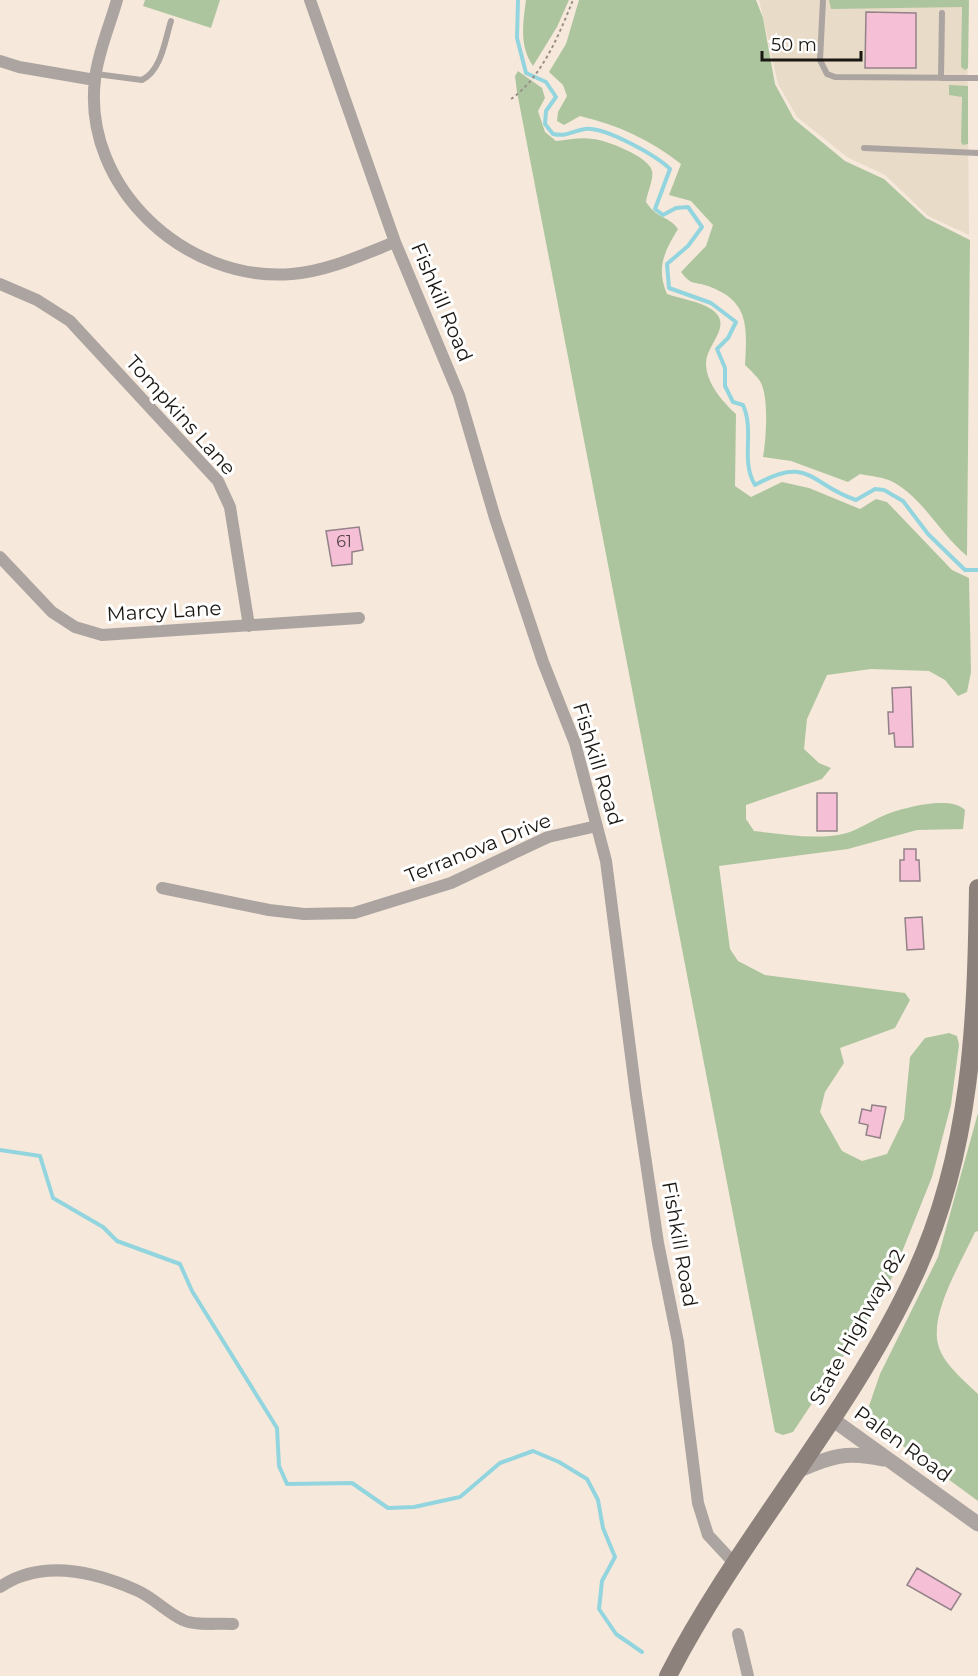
<svg xmlns="http://www.w3.org/2000/svg" width="978" height="1676" font-family="Montserrat,sans-serif">
	<style>
		.commercial { fill: #e8dbc8 }
		.green { fill: #adc59e }
		.lines { fill: none; stroke-linecap: round; stroke-linejoin: round }
		.stream { stroke: #93d5df; stroke-width: 4 }
		.building { fill: #f5bfd6; stroke: #948289; stroke-width: 1.5 }
		.path { stroke: #9a9186; stroke-width: 2; stroke-dasharray: 3 3; stroke-linecap: butt }
		.service { stroke: #aca4a0; stroke-width: 6 }
		.minor { stroke: #aca4a0; stroke-width: 12 }
		.tertiary { stroke: #aca4a0; stroke-width: 15 }
		.secondary { stroke: #8d817c; stroke-width: 18 }
		.labels { text-anchor: middle; stroke-width: 6; stroke-linejoin: round; paint-order: stroke }
		.number-label { font-size: 16px; fill: #524143 }
		.street-label { font-size: 20px; fill: #1b1712; stroke: #fff }
	</style>
	<rect width="100%" height="100%" fill="#f6e9db"/>
	<path class="commercial" d="M 759,0 L 967,0 L 969,235 L 928,216 L 885,175 L 847,157 L 797,117 L 778,84 Z"/>
	<path class="green" d="M 145,0 L 220,0 L 211,28 L 143,6 Z
		M 526,0 L 569,0 L 557,27 L 533,66 C 519,46 523,23 526,0 Z
		M 579,0 L 756,0 L 763,18 L 775,84 L 794,119 L 845,161 L 884,179 L 926,218 L 970,240 L 967,556 C 940,534 924,499 893,482 C 884,477 870,476 860,474 L 848,482 L 791,461 L 763,457 C 766,440 769,399 761,383 C 758,377 750,370 745,365 C 747,327 750,301 708,286 C 693,281 692,286 681,272 L 706,246 L 713,225 L 691,201 L 669,195 L 681,164 C 651,140 618,125 580,116 L 564,125 L 557,121 L 558,112 L 567,96 L 563,85 L 549,72 L 566,44 Z
		M 829,0 L 969,0 L 968,68 L 965,70 L 961,67 L 962,7 L 831,9 Z
		M 518,71 L 542,88 L 545,98 L 538,111 L 545,132 L 556,141 C 568,140 581,137 593,139 C 606,140 650,157 652,171 C 654,179 647,193 646,202 C 658,220 668,215 678,229 C 664,252 656,268 667,294 C 681,299 699,301 711,309 C 735,325 706,344 706,363 C 706,383 722,401 736,414 L 735,486 L 751,497 L 782,482 L 809,488 L 860,509 L 876,499 L 887,502 L 952,570 L 969,578 L 971,672 L 967,692 L 958,696 L 945,680 L 929,671 L 871,669 L 827,675 L 807,719 L 804,749 L 819,763 L 831,768 L 822,779 L 746,805 L 746,819 L 754,831 C 781,834 811,839 838,835 C 854,833 870,821 885,815 C 903,808 950,795 965,810 L 963,829 L 917,830 L 848,849 L 719,866 L 730,949 L 738,961 L 765,975 L 905,993 L 910,1000 L 895,1028 L 840,1048 L 844,1063 L 825,1092 L 820,1112 L 842,1151 L 862,1161 L 887,1154 L 904,1119 L 910,1057 L 925,1038 L 949,1033 L 957,1036 L 959,1045 L 951,1105 L 932,1177 L 886,1292 L 793,1432 L 783,1435 L 775,1432 L 517,92 L 515,76 Z
		M 949,85 L 968,86 L 968,144 L 963,145 L 961,142 L 962,97 L 949,95 Z
		M 978,1113 L 978,1231 L 975,1232 C 962,1261 930,1312 938,1344 C 942,1363 965,1381 978,1394 L 978,1501 L 877,1427 L 869,1406 L 880,1374 L 938,1257 Z"/>
	<g class="lines">
		<path class="stream" d="M 518,0 L 517,38 L 526,73 L 546,82 L 556,97 L 546,111 L 545,124 L 553,134 C 569,137 571,131 585,129 C 604,126 657,156 670,169 L 655,209 L 663,215 L 676,208 L 688,207 L 702,227 L 688,246 L 667,264 L 669,288 L 711,303 L 736,322 L 728,338 L 717,349 L 725,368 L 725,386 L 733,402 L 743,405 C 755,432 740,460 755,485 C 810,454 810,485 856,500 L 875,489 L 884,490 L 903,501 L 928,534 L 965,570 L 978,570
			M 0,1150 L 40,1156 L 53,1198 L 103,1227 L 117,1241 L 180,1264 L 192,1291 L 277,1428 L 279,1466 L 287,1484 L 352,1483 L 388,1508 L 414,1507 L 460,1497 L 500,1463 L 533,1451 L 559,1462 L 587,1479 L 598,1500 L 603,1528 L 615,1557 L 602,1581 L 599,1609 L 616,1634 L 642,1652"/>
	</g>
	<path class="building" d="M 866,12 L 916,13 L 916,68 L 865,68 Z
		M 359,527 L 363,550 L 352,552 L 352,564 L 332,566 L 326,531 Z
		M 911,687 L 913,747 L 895,747 L 894,733 L 889,734 L 888,712 L 893,712 L 892,688 Z
		M 817,793 L 837,793 L 837,831 L 817,831 Z
		M 904,849 L 916,849 L 916,860 L 919,860 L 920,881 L 900,881 L 900,860 L 904,860 Z
		M 922,917 L 924,949 L 907,950 L 905,918 Z
		M 872,1105 L 886,1107 L 880,1138 L 866,1135 L 868,1125 L 859,1123 L 862,1109 L 871,1111 Z
		M 917,1568 L 961,1594 L 951,1610 L 907,1585 Z"/>
	<g class="lines">
		<path class="path" d="M 511,99 C 542,77 559,35 573,0"/>
		<path class="service" d="M 823,0 L 820,60 L 827,74 L 835,77 L 978,78
			M 96,74 L 142,80 C 162,70 165,39 171,21
			M 941,78 L 942,13
			M 864,148 L 978,153"/>
		<path class="minor" d="M 117,0 C 110,25 98,52 95,79 C 82,187 186,283 292,274 C 328,271 362,255 395,242
			M 310,0 L 395,242 L 459,395 L 495,518 L 543,662 L 575,743 L 606,861 L 636,1095 L 658,1243 L 678,1342 L 698,1503 L 708,1535 L 734,1563
			M 0,61 L 19,67 L 95,80
			M 0,284 L 37,300 L 70,321 L 218,481 L 230,507 L 249,626
			M 0,557 L 52,612 L 75,627 L 102,635 L 359,618
			M 162,888 L 269,910 L 304,914 L 354,913 L 451,883 L 548,837 L 597,826
			M 0,1587 C 41,1559 93,1571 136,1590 C 153,1597 166,1612 183,1620 C 195,1626 218,1623 233,1624
			M 738,1634 L 748,1676"/>
		<path class="tertiary" d="M 832,1419 L 978,1524
			M 797,1471 C 832,1456 846,1451 883,1459"/>
		<path class="secondary" d="M 668,1676 C 740,1536 849,1417 915,1274 C 972,1150 976,1022 978,888"/>
	</g>
	<g class="labels">
		<g class="number-label">
			<text x="344" y="547">61</text>
		</g>
		<g class="street-label">
			<text transform="translate(442 302) rotate(67)" y="7">Fishkill Road</text>
			<text transform="translate(181 415) rotate(48)" y="7">Tompkins Lane</text>
			<text transform="translate(164 611) rotate(-3)" y="7">Marcy Lane</text>
			<text transform="translate(598 764) rotate(73)" y="7">Fishkill Road</text>
			<text transform="translate(478 848) rotate(-22)" y="7">Terranova Drive</text>
			<text transform="translate(680 1244) rotate(80)" y="7">Fishkill Road</text>
			<text transform="translate(857 1327) rotate(-61)" y="7">State Highway 82</text>
			<text transform="translate(903 1444) rotate(36)" y="7">Palen Road</text>
		</g>
	</g>
	<path d="M762 51v9h99v-9" fill="none" stroke="#1b1712" stroke-width="3"/>
	<text x="771" y="51" font-size="18" fill="#1b1712" stroke="#ffffff" stroke-width="4.5" paint-order="stroke">50 m</text>
</svg>
